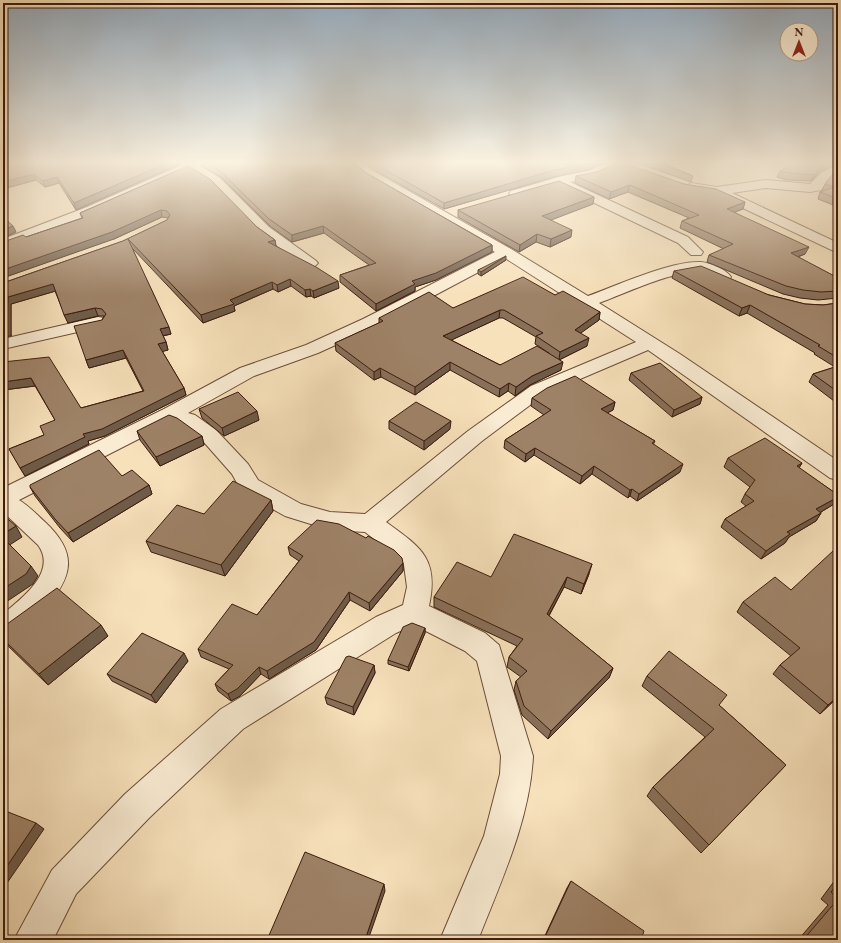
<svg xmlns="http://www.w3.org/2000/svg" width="841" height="943" font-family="'EB Garamond',serif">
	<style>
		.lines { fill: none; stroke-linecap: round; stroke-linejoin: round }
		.minor-casing { stroke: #6c4d38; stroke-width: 2 }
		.minor { fill: #faecd3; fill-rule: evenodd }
		.wall { fill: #887059; stroke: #3e1c0d; fill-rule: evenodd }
		.shaded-wall { fill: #6f5b48; stroke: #3e1c0d }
		.building { fill: #9e8267; stroke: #3e1c0d }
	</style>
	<rect width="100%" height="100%" fill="#f7e1bb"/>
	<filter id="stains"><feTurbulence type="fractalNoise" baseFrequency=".005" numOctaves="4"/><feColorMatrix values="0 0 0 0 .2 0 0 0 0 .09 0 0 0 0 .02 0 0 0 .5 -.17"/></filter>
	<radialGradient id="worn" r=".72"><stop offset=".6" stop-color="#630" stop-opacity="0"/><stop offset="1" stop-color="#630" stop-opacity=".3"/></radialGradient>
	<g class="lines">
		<defs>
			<path id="minor" d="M 181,163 L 202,163 L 200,166 L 220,178 L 269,227 L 315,260 L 318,263 L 315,266 L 305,266 L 259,233 L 212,184 L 190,170 L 97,213 L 3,248 L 3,239 L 87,207 L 182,165 Z
				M 349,163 L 363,163 L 375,172 L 511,249 L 588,296 C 615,286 673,260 701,262 C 710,263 726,269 731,277 L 729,280 C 715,284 707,271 694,272 C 665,274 626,293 599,303 L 680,354 L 838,461 L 838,480 L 830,478 L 648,350 L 545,394 L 482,441 L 386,522 C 422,548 439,559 429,606 L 485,633 L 499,645 L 533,756 C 530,820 501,881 478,940 L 440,940 L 484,836 L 500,774 L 501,756 L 477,661 L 465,651 L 414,625 L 396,633 L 243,729 L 149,818 L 76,894 L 53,940 L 14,940 L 52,870 L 125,794 L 221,709 L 376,617 L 403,605 L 407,587 L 404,565 L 392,553 L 365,532 L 330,530 L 285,516 L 242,492 L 232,474 L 202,440 L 181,425 L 172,422 L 19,500 C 29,506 36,514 45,522 C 79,554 73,577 43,611 C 32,623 19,637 3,643 L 3,614 C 21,599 58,572 38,545 L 3,512 L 3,488 L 164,409 L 240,368 L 306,345 L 363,319 L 495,252 L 367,178 ZM 505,258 L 636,342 L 531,386 L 468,431 L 365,514 L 330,512 L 301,504 L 258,480 L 248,464 L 216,430 L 195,415 L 188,413 L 254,376 L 318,353 L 375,327 Z
				M 606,163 L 623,163 L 621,166 L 595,177 L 570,182 L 688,237 L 703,252 L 701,255 L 691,255 L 678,243 L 563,188 L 561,185 L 516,198 L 509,194 L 511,191 L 572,173 L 588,171 Z
				M 838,164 L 838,173 L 828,180 L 821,190 L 810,192 L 766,188 L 732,193 L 838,243 L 838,253 L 715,195 L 691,191 L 685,187 L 691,183 L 717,187 L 766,180 L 810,184 L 821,173 Z
				M 98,317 L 104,318 L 107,322 L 104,326 L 3,349 L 3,339 Z"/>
		</defs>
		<use href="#minor" class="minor-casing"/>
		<use href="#minor" class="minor"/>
	</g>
	<path class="wall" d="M 3,163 L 180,164 L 76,210 L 59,183 L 45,187 L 36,180 L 3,189 Z
		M 202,163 L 354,163 L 366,173 L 492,245 L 492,252 L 436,280 L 415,287 L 415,291 L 376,311 L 340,282 L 340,275 L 369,265 L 324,233 L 292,242 L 270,226 L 221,177 L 202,166 Z
		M 366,163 L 602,163 L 588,170 L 554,177 L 444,209 L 376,171 Z
		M 637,163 L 663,163 L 693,176 L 691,182 Z
		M 188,166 L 257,227 L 275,240 L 276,246 L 339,288 L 314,298 L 311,296 L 306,297 L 291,286 L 278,292 L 273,289 L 234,306 L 235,311 L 203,323 L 132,248 L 171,334 L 163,336 L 166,342 L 168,350 L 162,351 L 184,388 L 186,395 L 105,436 L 88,441 L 89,444 L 25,476 L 9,449 L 44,435 L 55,420 L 35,386 L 3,390 L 3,362 L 81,408 L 143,391 L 126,358 L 89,368 L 86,360 L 102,320 L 104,316 L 98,316 L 68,323 L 55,291 L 11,304 L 11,336 L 3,283 L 123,241 L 167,220 L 168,218 L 162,217 L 114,239 L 26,237 L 82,218 L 80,213 Z
		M 838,170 L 838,207 L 818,199 L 820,192 L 823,191 L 822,191 L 825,184 Z
		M 780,171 L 820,172 L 811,181 L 786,180 L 777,177 Z
		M 576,176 L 684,184 L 745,202 L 743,209 L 734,212 L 805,254 L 798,257 L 838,278 L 838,298 L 818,300 L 800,298 L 783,294 L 707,262 L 709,255 L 724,249 L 680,228 L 682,221 L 689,218 L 628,192 L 609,199 L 575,183 Z
		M 594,197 L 593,204 L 550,220 L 571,237 L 550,247 L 536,242 L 519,252 L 458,217 L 458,210 Z
		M 838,232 L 838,239 L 835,238 Z
		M 506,260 L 481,276 L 478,274 L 478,270 Z
		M 674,271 L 805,304 L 823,305 L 838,303 L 838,404 L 809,382 L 813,374 L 835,367 L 814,354 L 815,353 L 747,313 L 739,316 L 672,278 Z
		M 555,295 L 600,312 L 599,320 L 580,333 L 587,346 L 559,360 L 561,370 L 530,385 L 515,396 L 508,391 L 499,397 L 450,370 L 415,395 L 381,377 L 374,380 L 336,351 L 335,343 L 379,323 L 379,318 L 453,308 ZM 499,318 L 503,318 L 536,337 L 535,344 L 549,353 L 500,365 L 451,340 Z
		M 631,373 L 702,397 L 700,404 L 672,417 L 629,380 Z
		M 532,398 L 615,402 L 613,410 L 607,413 L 655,441 L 653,445 L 680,472 L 637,501 L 630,496 L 628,498 L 592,474 L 580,484 L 534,455 L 525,462 L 504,448 L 505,440 L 544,415 L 531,406 Z
		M 199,409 L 259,420 L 224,436 L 202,418 Z
		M 389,421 L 450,429 L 424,450 L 389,429 Z
		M 137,431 L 202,436 L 204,445 L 160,466 L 140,440 Z
		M 728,458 L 802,463 L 799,468 L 838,495 L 838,498 L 834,504 L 821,512 L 821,513 L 816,521 L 789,537 L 785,543 L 761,559 L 721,527 L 725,519 L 746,506 L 741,502 L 745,494 L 750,487 L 724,467 Z
		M 122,476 L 149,485 L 152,494 L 73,542 L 60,528 L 35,496 L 30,487 Z
		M 271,500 L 273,511 L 225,576 L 151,552 L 146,541 L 204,514 Z
		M 288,547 L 403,563 L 403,571 L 370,611 L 350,600 L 316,650 L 269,679 L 261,674 L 240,696 L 231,701 L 218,691 L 215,684 L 229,669 L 201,657 L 198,649 L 257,615 L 299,561 L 290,555 Z
		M 838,553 L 838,697 L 820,714 L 773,674 L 780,665 L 791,656 L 737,612 L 743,602 L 791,590 Z
		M 589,574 L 581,594 L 564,587 L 549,616 L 613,668 L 609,678 L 548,739 L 522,715 L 514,690 L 516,681 L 521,677 L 507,667 L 509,657 L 517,646 L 434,607 L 434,597 Z
		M 3,627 L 108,636 L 48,685 L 3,641 Z
		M 425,628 L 425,633 L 409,671 L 388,664 L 388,660 Z
		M 188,661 L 156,703 L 112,681 L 107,674 Z
		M 374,665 L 375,673 L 354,715 L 327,704 L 325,697 Z
		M 647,676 L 720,706 L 786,765 L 701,853 L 647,796 L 653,787 L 705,737 L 642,686 Z
		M 838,876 L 838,940 L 798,940 L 828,905 L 821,899 Z
		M 571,881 L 641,940 L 543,940 L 567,888 Z"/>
	<path class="shaded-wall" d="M 167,163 L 180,163 L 180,164 L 76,210 L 74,203 Z
		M 590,163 L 602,163 L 588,170 L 554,177 L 444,209 L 444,203 L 554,170 Z
		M 828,163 L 838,164 L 820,172 L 811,181 L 814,175 L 823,165 Z
		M 34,174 L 36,180 L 3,189 L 3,182 Z
		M 57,177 L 59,183 L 45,187 L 43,181 Z
		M 630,185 L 628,192 L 609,199 L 611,192 Z
		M 594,197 L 593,204 L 541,224 L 542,216 Z
		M 745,202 L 743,209 L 725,216 L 727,209 Z
		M 161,210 L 162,217 L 114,239 L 3,278 L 3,270 Z
		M 13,226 L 16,232 L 3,238 L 3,230 Z
		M 323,226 L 324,233 L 292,242 L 292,235 Z
		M 572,230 L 571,237 L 550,247 L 551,239 Z
		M 537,234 L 536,242 L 519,252 L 520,245 Z
		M 275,240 L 276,247 L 268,242 Z
		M 492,245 L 492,252 L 436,280 L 415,287 L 415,291 L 376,311 L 376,304 L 412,281 Z
		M 809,247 L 805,254 L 788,260 L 791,253 Z
		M 506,256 L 506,260 L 481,276 L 481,272 Z
		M 290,279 L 291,286 L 278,292 L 277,285 Z
		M 338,281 L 339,288 L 314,298 L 313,291 Z
		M 272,282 L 273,289 L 234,306 L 235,311 L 203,323 L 201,315 L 230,300 Z
		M 53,284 L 56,291 L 11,304 L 11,336 L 3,337 L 3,329 L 8,297 Z
		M 310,289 L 311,296 L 306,297 L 305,290 Z
		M 750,305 L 747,313 L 739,316 L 742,308 Z
		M 95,308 L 98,316 L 68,323 L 64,315 Z
		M 500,310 L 499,318 L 443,344 L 443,336 Z
		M 600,312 L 599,320 L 574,338 L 575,330 Z
		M 169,327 L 171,334 L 162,336 L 160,329 Z
		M 589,338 L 587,346 L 559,360 L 560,352 Z
		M 166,342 L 168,350 L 161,352 L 158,344 Z
		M 123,350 L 126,358 L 89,368 L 86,360 Z
		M 450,362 L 450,370 L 415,395 L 415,387 Z
		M 563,362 L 561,370 L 530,385 L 515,396 L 516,387 L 532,376 Z
		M 380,368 L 381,377 L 374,380 L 374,372 Z
		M 31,378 L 35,386 L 3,390 L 3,382 Z
		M 509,383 L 508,391 L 499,397 L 500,389 Z
		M 184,388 L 186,395 L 105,436 L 88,441 L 89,444 L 25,476 L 20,468 L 83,434 Z
		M 702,397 L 700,404 L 672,417 L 674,410 Z
		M 615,402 L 613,410 L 599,417 L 601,409 Z
		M 257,411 L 259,420 L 224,436 L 222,428 Z
		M 451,421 L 450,429 L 424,450 L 424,441 Z
		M 202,436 L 204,445 L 160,466 L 156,457 Z
		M 535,448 L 534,455 L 525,462 L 526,454 Z
		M 802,463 L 797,471 L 797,466 Z
		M 683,464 L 680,472 L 637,501 L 639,494 Z
		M 594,466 L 592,474 L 580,484 L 582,476 Z
		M 149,485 L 152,494 L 73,542 L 68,533 Z
		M 632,489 L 630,496 L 628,498 L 630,490 Z
		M 838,497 L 838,498 L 834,504 L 811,518 L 816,509 Z
		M 271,500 L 273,511 L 225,576 L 221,565 Z
		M 821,513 L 816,521 L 789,537 L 785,543 L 761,559 L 766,551 L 787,532 Z
		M 16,526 L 22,537 L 8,546 L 3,539 L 3,534 Z
		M 403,563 L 403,571 L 370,611 L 369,603 Z
		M 592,564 L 589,574 L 581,594 L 584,584 Z
		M 31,566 L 38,576 L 33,584 L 3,604 L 3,589 Z
		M 567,577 L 564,587 L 544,624 L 547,614 Z
		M 349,592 L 350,600 L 316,650 L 269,679 L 267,671 Z
		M 101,625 L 108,636 L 48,685 L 39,674 Z
		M 425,628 L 425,633 L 409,671 L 408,667 Z
		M 184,653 L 188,661 L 156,703 L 151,695 Z
		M 374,665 L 375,673 L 354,715 L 353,707 Z
		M 259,667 L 261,674 L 240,696 L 231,701 L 228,694 Z
		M 613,668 L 609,678 L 548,739 L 551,731 Z
		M 838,696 L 838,697 L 820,714 L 828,705 Z
		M 36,823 L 44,829 L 3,889 L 3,872 Z
		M 384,884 L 385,891 L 368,940 L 365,940 Z"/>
	<path class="building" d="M 3,163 L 167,163 L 74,203 L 57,177 L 43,181 L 34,174 L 3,182 Z
		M 207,163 L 354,163 L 366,173 L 492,245 L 436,273 L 412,281 L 415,284 L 376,304 L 340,275 L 376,263 L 323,226 L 292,235 L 269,219 L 220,171 Z
		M 373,163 L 590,163 L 554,170 L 444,203 Z
		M 618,163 L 624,163 L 684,184 L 716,189 L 745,202 L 727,209 L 809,247 L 791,253 L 838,278 L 838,291 L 821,292 L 803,290 L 786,286 L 709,255 L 733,244 L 682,221 L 699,215 L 630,185 L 611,192 L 576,176 L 597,172 Z
		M 656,163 L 663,163 L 693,176 Z
		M 793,163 L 828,163 L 823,165 L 814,175 L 789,173 L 780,171 Z
		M 188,166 L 210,179 L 257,227 L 275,240 L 268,242 L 316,267 L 338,281 L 313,291 L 310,289 L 305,290 L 290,279 L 277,285 L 272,282 L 230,300 L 234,304 L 201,315 L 128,239 L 169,327 L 160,329 L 166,342 L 158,344 L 184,388 L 102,429 L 83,434 L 85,437 L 20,468 L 9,449 L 44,435 L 40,426 L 55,420 L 31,378 L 3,382 L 3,362 L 49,357 L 81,408 L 144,391 L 123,350 L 86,360 L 74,326 L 102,320 L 106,314 L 102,309 L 95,308 L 64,315 L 53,284 L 8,297 L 7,328 L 3,329 L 3,283 L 123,241 L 167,220 L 170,215 L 167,211 L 161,210 L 112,232 L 3,270 L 3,242 L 23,235 L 26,237 L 83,218 L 80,213 Z
		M 838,170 L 838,199 L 820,192 L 834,187 L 825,184 L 832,175 Z
		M 559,181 L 594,197 L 542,216 L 572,230 L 551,239 L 537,234 L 520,245 L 458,210 Z
		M 3,217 L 13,226 L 3,230 Z
		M 506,256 L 481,272 L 478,270 Z
		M 701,266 L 769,295 L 805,304 L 823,305 L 838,303 L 838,358 L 818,346 L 820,345 L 750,305 L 742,308 L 674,271 Z
		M 523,277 L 555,295 L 563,291 L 600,312 L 575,330 L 589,338 L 560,352 L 536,336 L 543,333 L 504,310 L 500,310 L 443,336 L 500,365 L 537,346 L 563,362 L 532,376 L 516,387 L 509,383 L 500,389 L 450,362 L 415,387 L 380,368 L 374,372 L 335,343 L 383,321 L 379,318 L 429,292 L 453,308 Z
		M 660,363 L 702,397 L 674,410 L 631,373 Z
		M 838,366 L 838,392 L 813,374 Z
		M 575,376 L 615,402 L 601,409 L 655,441 L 652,443 L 683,464 L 639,494 L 632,489 L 630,490 L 594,466 L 582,476 L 535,448 L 526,454 L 505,440 L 551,410 L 532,398 L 547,388 Z
		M 238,392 L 257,411 L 222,428 L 199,409 Z
		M 416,402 L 451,421 L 424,441 L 389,421 Z
		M 169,415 L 177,418 L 202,436 L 156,457 L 137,431 Z
		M 765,438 L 802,463 L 797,466 L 838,495 L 838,497 L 816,509 L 821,513 L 787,532 L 790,534 L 766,551 L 725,519 L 754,501 L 745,494 L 755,480 L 728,458 Z
		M 99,450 L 122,476 L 132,470 L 149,485 L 68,533 L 55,519 L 30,487 L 30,485 Z
		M 233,481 L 271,500 L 221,565 L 146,541 L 177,505 L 204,514 Z
		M 3,515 L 16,526 L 3,534 Z
		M 317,520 L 339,524 L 366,538 L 368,536 L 394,550 L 402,558 L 403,563 L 369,603 L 349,592 L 314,642 L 267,671 L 259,667 L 237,689 L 228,694 L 215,684 L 233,665 L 198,649 L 232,604 L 257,615 L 303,556 L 288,547 Z
		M 514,534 L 592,564 L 584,584 L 567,577 L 547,614 L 613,668 L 551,731 L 524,706 L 516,681 L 527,671 L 509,657 L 523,639 L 434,597 L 457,562 L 491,577 Z
		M 3,538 L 31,566 L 26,574 L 3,589 Z
		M 834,550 L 838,553 L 838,696 L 828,705 L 780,665 L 800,648 L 743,602 L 775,577 L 791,590 Z
		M 57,588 L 101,625 L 39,674 L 3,639 L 3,627 Z
		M 412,623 L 425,628 L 408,667 L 388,660 L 403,627 Z
		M 142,633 L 184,653 L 151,695 L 107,674 Z
		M 669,651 L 727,695 L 719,705 L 786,765 L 709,845 L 653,787 L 714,729 L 647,676 Z
		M 349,656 L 374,665 L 353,707 L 325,697 L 346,657 Z
		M 3,810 L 36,823 L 3,872 Z
		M 305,852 L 384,884 L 365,940 L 267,940 Z
		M 571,881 L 644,931 L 641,940 L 546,940 L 544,939 Z
		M 838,883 L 838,940 L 803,940 L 838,899 L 831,892 Z"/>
	<linearGradient id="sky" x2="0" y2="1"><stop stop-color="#95abbe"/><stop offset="0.55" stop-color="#fbf2e0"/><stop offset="1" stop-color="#fbf2e0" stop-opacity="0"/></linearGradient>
	<rect width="841" height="295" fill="url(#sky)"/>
	<rect width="841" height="943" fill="none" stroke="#f7e1bb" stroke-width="16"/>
	<rect x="4" y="4" width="833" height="935" fill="none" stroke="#3e1c0d" stroke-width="2"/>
	<rect x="8" y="8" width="825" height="927" fill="none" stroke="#3e1c0d"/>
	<g transform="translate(799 42)"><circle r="19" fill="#faecd3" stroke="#af9984"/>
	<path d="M0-3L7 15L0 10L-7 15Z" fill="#8f2418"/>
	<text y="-6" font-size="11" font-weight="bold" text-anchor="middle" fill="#3e1c0d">N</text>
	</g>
	<rect width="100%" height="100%" filter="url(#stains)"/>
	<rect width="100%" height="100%" fill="url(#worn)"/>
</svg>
